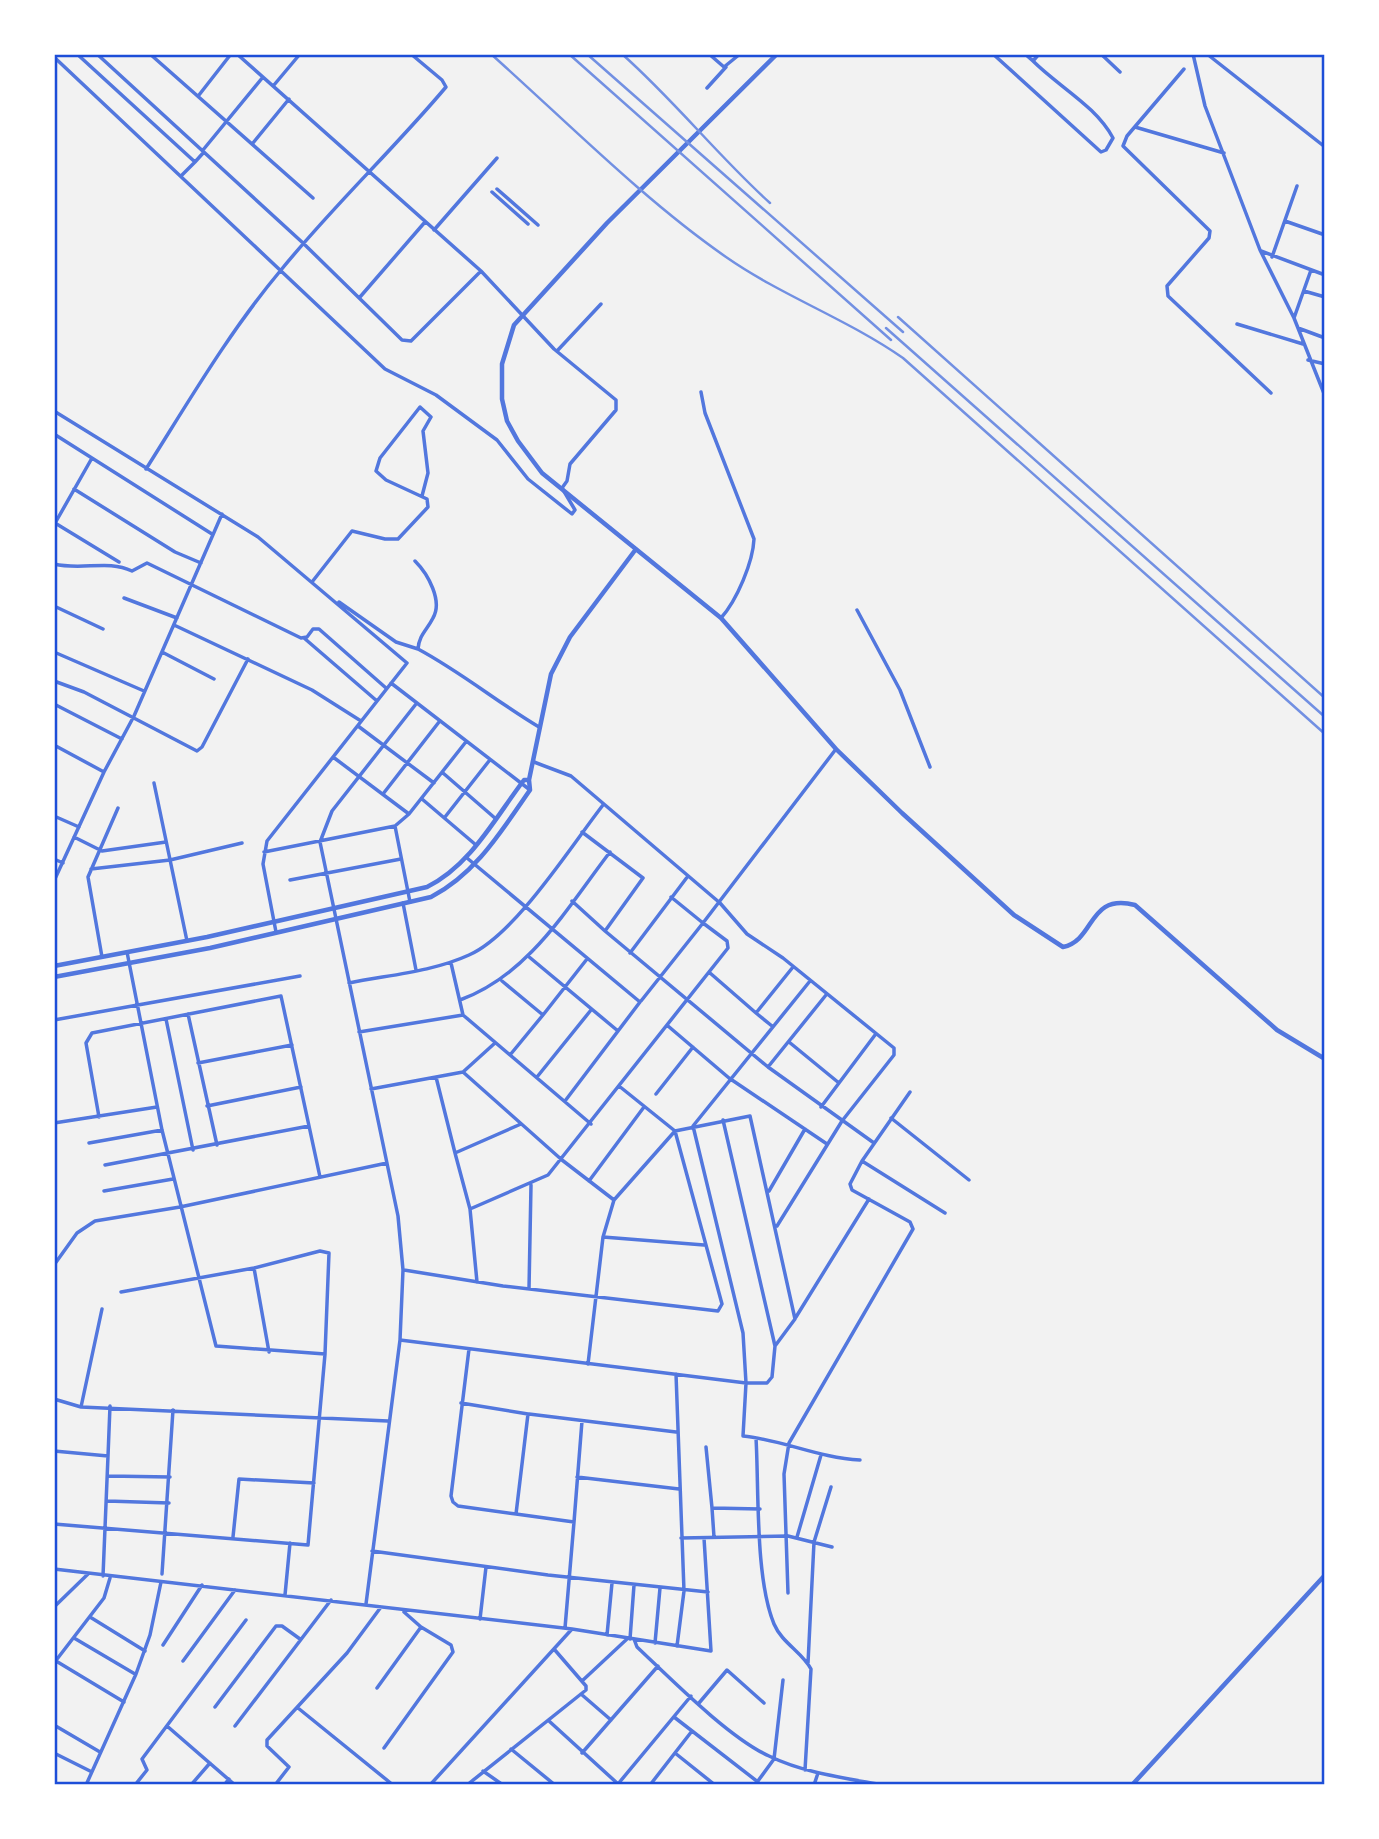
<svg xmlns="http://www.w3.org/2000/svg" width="1379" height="1839" font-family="Inter,sans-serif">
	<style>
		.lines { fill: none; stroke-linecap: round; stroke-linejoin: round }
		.minor { stroke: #5277de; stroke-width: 3.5 }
		.tertiary { stroke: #5277de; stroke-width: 4.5 }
		.rail { stroke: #7290e2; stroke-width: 2.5 }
		.neatline { fill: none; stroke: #1d4ed8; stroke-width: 2.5 }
	</style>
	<rect width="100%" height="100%" fill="#f2f2f2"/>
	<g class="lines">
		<path class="minor" d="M 77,54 L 195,162 L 181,176
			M 97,54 L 303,243 L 402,340 L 411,341 L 481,271
			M 150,54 L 313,198
			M 709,54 L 724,67 L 740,54
			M 993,54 L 1101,152 L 1106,150 L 1113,138 C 1096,106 1059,87 1033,61
			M 1025,54 L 1033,61 L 1039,54
			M 1101,54 L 1120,72
			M 1193,54 L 1205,106 L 1260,250 L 1294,318 L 1325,396
			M 1207,54 L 1325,147
			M 54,57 L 385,369 L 436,395 L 497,440 L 528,479 L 572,514 L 575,510 L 562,488 L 567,481 L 570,464 L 616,410 L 616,400 L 554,349 L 481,271 L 237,54
			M 1184,69 L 1127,136 L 1123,146 L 1210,231 L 1209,238 L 1167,286 L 1168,296 L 1271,393
			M 274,85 L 300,54
			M 707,88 L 726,67
			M 199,95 L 231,54
			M 1135,127 L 1224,153
			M 253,143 L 289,99
			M 203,150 L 263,77
			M 195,162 L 204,152
			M 497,189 L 538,225
			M 492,192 L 528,224
			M 1285,221 L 1325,235
			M 434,230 L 497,158
			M 1261,251 L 1325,275
			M 1272,257 L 1297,186
			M 1304,291 L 1325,297
			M 360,297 L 425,222
			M 1294,318 L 1311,270
			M 1237,324 L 1303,344
			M 1298,328 L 1325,338
			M 557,351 L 601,304
			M 1308,360 L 1325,364
			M 701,392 L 705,413 L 754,539 C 753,562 737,600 721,618
			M 54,411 L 258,537 L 407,663 L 267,841 L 263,864 L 276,932
			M 54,434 L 212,534
			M 146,469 C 189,401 229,332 281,270 C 333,206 393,150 446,87 L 442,80 L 411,54
			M 74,489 L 175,552 L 201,563
			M 55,523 L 119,562
			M 54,525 L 92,458
			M 415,561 C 428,574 443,601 433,618 C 427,630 419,635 418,649 C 461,672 497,702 539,727
			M 54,564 C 83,571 107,559 132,571 L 147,563 L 301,638 L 307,637 L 313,629 L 319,629 L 386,688
			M 312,582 L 352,531 L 385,539 L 398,539 L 428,507 L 427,499 L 386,480 L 376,471 L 380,458 L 420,407 L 431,417 L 423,431 L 428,473 L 422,496
			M 124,598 L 177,618
			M 339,602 L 396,642 L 418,649
			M 54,606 L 103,629
			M 857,610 L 900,690 L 930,767
			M 174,625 L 312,690 L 361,721
			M 304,638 L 377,701
			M 54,652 L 144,691
			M 162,652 L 214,679
			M 54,681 L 84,692 L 197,751 L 202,747 L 248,659
			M 391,683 L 530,790
			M 54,704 L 122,739
			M 358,726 L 434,783
			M 54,745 L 104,772
			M 333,757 L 409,814
			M 534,762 L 571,776 L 720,903 L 747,934 L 783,958 L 894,1048 L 894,1055 L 842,1121 L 777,1226
			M 443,773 L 496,819
			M 154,783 L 187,941
			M 383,794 L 439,722
			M 422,799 L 476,845
			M 54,816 L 79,827
			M 445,817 L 489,761
			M 74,837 L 102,851 L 166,842
			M 264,852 L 395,826
			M 467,858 L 640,1002 L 565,1101
			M 54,859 L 63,863
			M 91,869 L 170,860 L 242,843
			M 290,880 L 401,859
			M 54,881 L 104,772 L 134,716 L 222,514
			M 572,901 L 605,931 L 643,878 L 582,832
			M 410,902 L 395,826 L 409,814 L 465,743
			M 403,903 L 416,970
			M 605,931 L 768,1067 L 874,1143
			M 127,952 L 162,1130 L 216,1346 L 325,1354
			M 630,953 L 688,876
			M 528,956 L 618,1031
			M 102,957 L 88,877 L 118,808
			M 451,963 L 463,1015
			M 710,973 L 756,1013 L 793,967
			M 502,981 L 543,1015 L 510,1055
			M 810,981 L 693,1126 L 743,1333 L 746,1383 L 743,1436 C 783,1440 819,1458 860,1460
			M 349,983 C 388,975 432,972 469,955 C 515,935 571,846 603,805
			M 460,1000 C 529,975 567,908 610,852
			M 641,1001 L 703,923 L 671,897
			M 756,1013 L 772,1026
			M 188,1014 L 217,1145
			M 543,1015 L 587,959
			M 166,1019 L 193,1150
			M 54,1020 L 300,976
			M 668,1026 L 729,1078 L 827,1144
			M 359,1032 L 463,1015 L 591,1124
			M 789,1042 L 839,1083
			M 495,1043 L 463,1072 L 436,1077 L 455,1153 L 521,1124
			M 198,1063 L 292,1045
			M 768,1067 L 826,995
			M 463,1072 L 562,1160 L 614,1200
			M 537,1077 L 591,1010
			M 619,1086 L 675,1131 L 614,1200 L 603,1237 L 704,1245
			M 371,1089 L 436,1077
			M 656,1094 L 693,1047
			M 207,1106 L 301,1087
			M 821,1107 L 875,1035
			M 99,1117 L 86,1043 L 92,1033 L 281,996 L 320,1177
			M 891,1118 L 969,1180
			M 54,1123 L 157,1107
			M 89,1143 L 162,1130
			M 455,1153 L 470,1209
			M 862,1161 L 945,1213
			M 105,1165 L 309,1126
			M 589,1181 L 644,1107
			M 104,1191 L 173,1179
			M 769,1191 L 805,1129
			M 54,1265 L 77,1233 L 95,1221 L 180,1207 L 387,1163
			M 254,1268 L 269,1352
			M 404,1270 L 503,1286 L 718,1311 L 722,1304 L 675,1131 L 750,1116 L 795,1319 L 775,1346
			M 477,1282 L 470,1209 L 548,1175 L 728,948 L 727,941 L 703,923 L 836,749
			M 529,1289 L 531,1185
			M 796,1317 L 869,1199
			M 400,1340 L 746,1383 L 767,1383 L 772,1377 L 775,1346 L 723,1120
			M 588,1364 L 603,1237
			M 676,1374 L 684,1591 L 677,1646
			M 54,1399 L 81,1407 L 388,1421
			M 461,1403 L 528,1414 L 516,1514 L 458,1506 L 453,1502 L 451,1496 L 469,1349
			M 81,1407 L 102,1309
			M 529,1414 L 676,1432
			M 756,1438 C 759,1489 755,1578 774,1624 C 782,1643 802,1652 811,1669 L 805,1770
			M 706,1447 L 712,1508 L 760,1509
			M 54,1451 L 108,1456 L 110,1406
			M 108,1476 L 170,1477
			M 577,1477 L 679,1489
			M 107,1501 L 169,1503
			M 712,1508 L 714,1537
			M 516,1514 L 574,1522 L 565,1628
			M 574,1522 L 582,1421
			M 54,1524 L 308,1545 L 325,1354 L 329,1253 L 320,1251 L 254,1268 L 121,1292
			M 233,1537 L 239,1479 L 314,1483
			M 797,1537 L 821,1455
			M 681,1538 L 788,1536 L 832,1547
			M 372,1551 L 548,1575 L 708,1592
			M 54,1569 L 572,1629 L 711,1651 L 704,1538
			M 162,1574 L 173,1410
			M 103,1576 L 108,1456
			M 788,1593 L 784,1474 L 789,1443 L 913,1229 L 910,1222 L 852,1190 L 850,1184 L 862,1161 L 910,1092
			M 285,1595 L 290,1543
			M 366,1604 L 400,1340 L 403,1270 L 398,1216 L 320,842 L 332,811 L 416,704
			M 54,1607 L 88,1574
			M 90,1617 L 145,1651
			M 480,1619 L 486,1567
			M 607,1635 L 612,1583
			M 74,1638 L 135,1674
			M 630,1639 L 634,1585
			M 634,1639 L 637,1647 C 670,1678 729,1738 769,1756 C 804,1773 844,1778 883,1785
			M 655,1643 L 660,1588
			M 163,1645 L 202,1585
			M 56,1661 L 124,1702
			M 183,1661 L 235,1590
			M 54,1663 L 104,1598 L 110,1578
			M 808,1663 L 814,1542 L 831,1487
			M 582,1681 L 627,1639
			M 377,1688 L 421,1627
			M 581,1694 L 611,1720
			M 699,1703 L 727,1670 L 764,1703
			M 215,1707 L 276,1626 L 282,1626 L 300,1639
			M 298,1708 L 393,1785
			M 674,1717 L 758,1782
			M 549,1721 L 617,1783
			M 54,1725 L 100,1752
			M 167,1726 L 235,1785
			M 235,1726 L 331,1600
			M 384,1748 L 453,1652 L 451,1645 L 421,1627 L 404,1612
			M 511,1749 L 555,1785
			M 54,1753 L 90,1771
			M 582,1753 L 658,1666
			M 675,1753 L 715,1785
			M 483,1771 L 503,1785
			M 618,1784 L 691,1696
			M 86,1785 L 136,1674 L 150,1635 L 161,1582
			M 135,1785 L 147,1770 L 142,1759 L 246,1620
			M 191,1785 L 210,1763
			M 224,1785 L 229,1779
			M 275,1785 L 289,1767 L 267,1746 L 267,1740 L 347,1653 L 381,1607
			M 430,1785 L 572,1629
			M 467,1785 L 586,1690 L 586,1686 L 554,1649
			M 650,1785 L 692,1731
			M 755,1785 L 774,1759 L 783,1680
			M 814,1785 L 818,1773"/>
		<path class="tertiary" d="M 777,54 L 607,223 L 514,325 L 502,364 L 502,399 L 507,421 L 518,441 L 542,473 L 721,618 L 836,749 L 902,813 L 1014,915 L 1063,947 C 1096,940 1087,893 1135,905 L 1277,1030 L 1325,1059
			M 529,780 L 551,674 L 570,637 L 636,549
			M 54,966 L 207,937 L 427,887 C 471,865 495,818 524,780 L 529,780
			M 54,977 L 210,948 L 431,897 C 476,874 502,830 530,790 L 529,780
			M 1132,1785 L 1325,1575"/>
		<path class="rail" d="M 491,54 C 566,121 645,201 726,257 C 782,296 847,319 903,358 L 1325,734
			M 569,54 L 891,340
			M 587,54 L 903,332
			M 622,54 C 675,101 718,156 770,203
			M 898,317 L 1325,698
			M 886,328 L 1325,717"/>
	</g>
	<rect width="1379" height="1839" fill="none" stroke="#ffffff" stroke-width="112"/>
	<rect x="56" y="56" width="1267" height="1727" class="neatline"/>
</svg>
